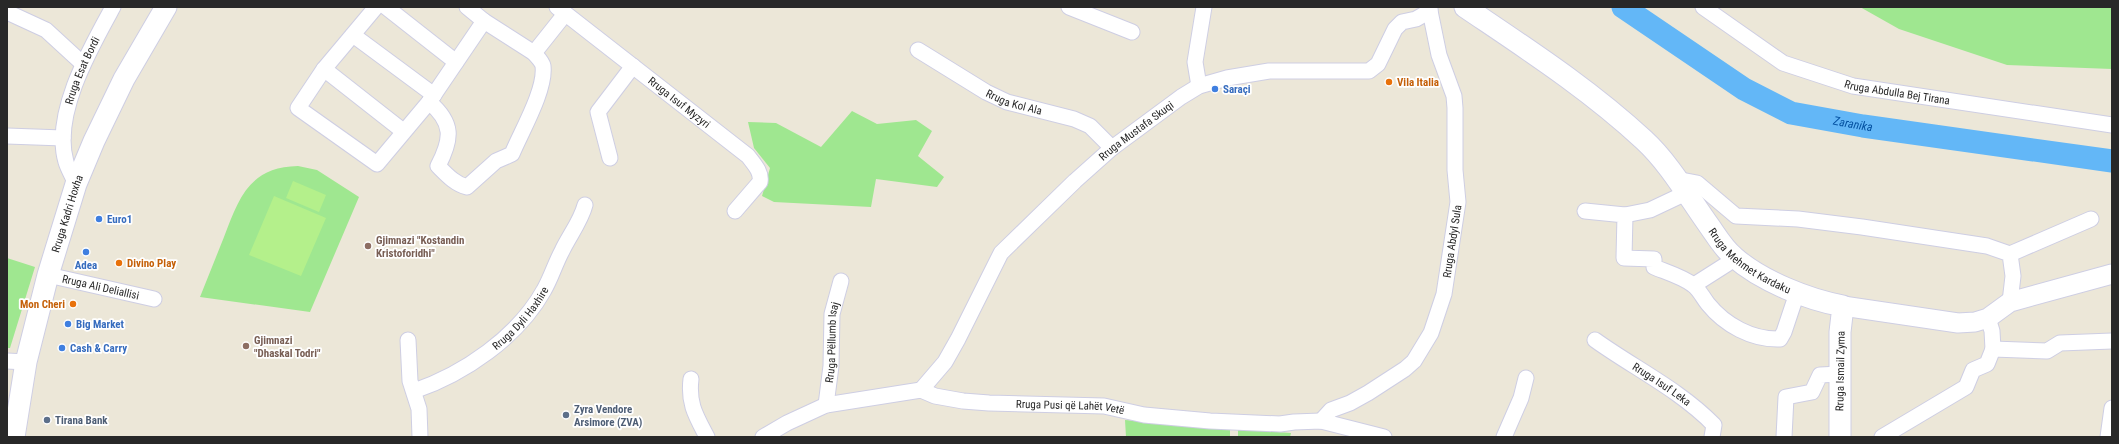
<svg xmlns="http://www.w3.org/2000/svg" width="2119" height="444" font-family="'Roboto Condensed',sans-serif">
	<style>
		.green { fill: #9fe790 }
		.pitch { fill: #b4f08b }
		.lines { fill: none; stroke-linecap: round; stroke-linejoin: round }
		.river { stroke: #63b7f7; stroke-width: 23 }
		.minor-casing { stroke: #cecee3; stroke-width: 17 }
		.tertiary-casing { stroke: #cecee3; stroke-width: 21 }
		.secondary-casing { stroke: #cecee3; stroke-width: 23 }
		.minor { stroke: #fff; stroke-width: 15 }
		.tertiary { stroke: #fff; stroke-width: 19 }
		.secondary { stroke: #fff; stroke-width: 21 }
		.food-dot { fill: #e8710a; stroke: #fff; stroke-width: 1.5 }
		.shop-dot { fill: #3f7fe0; stroke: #fff; stroke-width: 1.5 }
		.education-dot { fill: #8d6e63; stroke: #fff; stroke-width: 1.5 }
		.service-dot { fill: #5c6f8a; stroke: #fff; stroke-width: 1.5 }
		.labels { text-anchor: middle; stroke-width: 3.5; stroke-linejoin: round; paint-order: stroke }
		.street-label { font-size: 11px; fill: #282828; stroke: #fff }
		.food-label { font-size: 11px; font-weight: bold; fill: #c56008; stroke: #fff; text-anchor: start }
		.shop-label { font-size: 11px; font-weight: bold; fill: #366cbe; stroke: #fff; text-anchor: start }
		.education-label { font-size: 11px; font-weight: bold; fill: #785e54; stroke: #fff; text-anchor: start }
		.service-label { font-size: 11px; font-weight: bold; fill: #4e5e75; stroke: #fff; text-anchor: start }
		.water-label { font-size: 12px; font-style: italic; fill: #0451a1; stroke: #fff }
	</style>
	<rect width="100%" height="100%" fill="#ece7d8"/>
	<path class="green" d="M 1860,7 L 2112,7 L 2112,69 L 2007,65 L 1899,29 Z
		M 852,111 L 877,124 L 916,120 L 932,131 L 918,156 L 944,177 L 937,187 L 876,179 L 871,207 L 774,202 L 762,196 L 770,168 L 754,148 L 748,122 L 776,123 L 821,147 Z
		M 298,166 L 317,170 L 359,197 L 310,312 L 200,297 C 208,277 216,257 224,237 C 239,198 249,167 298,166 Z
		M 7,258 L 35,267 L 10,348 L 7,348 Z
		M 1125,420 L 1230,429 L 1230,437 L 1126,437 Z
		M 1238,429 L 1291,433 L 1290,437 L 1238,437 Z"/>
	<path class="pitch" d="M 293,181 L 326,195 L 319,212 L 286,198 Z
		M 274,196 L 326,218 L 301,276 L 249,255 Z"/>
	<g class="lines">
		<path class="river" id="s1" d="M 1623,7 L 1744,89 L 1791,113 L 1863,126 L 2112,161"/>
		<defs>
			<g id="minor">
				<path d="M 376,7 L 324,69 L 298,108 L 377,164 L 429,102 L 484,21"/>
				<path d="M 386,7 L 456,62"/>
				<path d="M 467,7 L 484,21 L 534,53 L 565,14"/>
				<path id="s2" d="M 557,7 L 748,156 C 754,164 762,172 760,182 L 735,211"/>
				<path d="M 1069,7 L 1132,32"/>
				<path id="s3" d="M 1703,7 L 1783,63 L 1853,86 L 2112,125"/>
				<path d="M 7,12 L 46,30 L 83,64"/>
				<path d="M 353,35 L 434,95"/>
				<path id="s4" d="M 918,50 L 986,92 L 1007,102 L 1074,119 L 1090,126 L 1112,148"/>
				<path d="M 324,69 L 403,131"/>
				<path d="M 1199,86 L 1195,62 L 1204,7"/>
				<path d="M 429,102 C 454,123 452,139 438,166 C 447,175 455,184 467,187 L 496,161 L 512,154 C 521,132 546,90 543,66 C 542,61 537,57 534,53"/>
				<path d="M 7,136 L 63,138"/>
				<path d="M 610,158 L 598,112 L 633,66"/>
				<path d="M 1676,179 L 1697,183 L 1736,216 L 1798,219 L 1862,227 L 1987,246 L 2010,254 L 2013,276 L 2010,302"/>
				<path id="s5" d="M 76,184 C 73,177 68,169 66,162 C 52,114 91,47 113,7"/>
				<path d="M 1585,211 L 1625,215 L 1624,258 L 1654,259 L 1654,267 C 1666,272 1683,277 1693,285 C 1699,289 1703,298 1708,304 C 1725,325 1752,340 1780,339 L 1784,332 L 1797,293"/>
				<path d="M 1625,215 L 1650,210 L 1686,193"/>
				<path d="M 2010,254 L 2091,219"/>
				<path id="s6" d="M 48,275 L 154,299"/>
				<path d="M 1694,285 L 1727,264 L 1734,257"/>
				<path d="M 1988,318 L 1992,331 L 1993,349"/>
				<path d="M 408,340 L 410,381 L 419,409 L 420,437"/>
				<path id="s7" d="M 1595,340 C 1634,368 1680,390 1714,425 L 1712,437"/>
				<path d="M 7,361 L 26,362"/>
				<path d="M 691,379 C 688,404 696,416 707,437"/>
				<path id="s8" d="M 921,390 L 945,362 L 958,339 L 1001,253 L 1075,181 L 1112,148 L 1181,97 L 1199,86 L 1227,78 L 1269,71 L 1369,71 L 1378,64 L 1395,29 L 1402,22 L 1416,19 L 1430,11"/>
				<path id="s9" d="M 414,391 C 464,374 518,337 544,290 C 551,278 555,264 562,251 C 569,236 581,221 585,205"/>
				<path id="s10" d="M 826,405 L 831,366 L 832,314 L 841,281"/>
				<path id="s11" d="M 1321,421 L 1331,410 L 1350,403 L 1368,393 L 1405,369 L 1414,361 L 1431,333 L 1444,294 L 1458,202 L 1455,170 L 1455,108 L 1454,96 L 1439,55 L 1430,11 L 1430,7"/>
				<path id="s12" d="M 763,437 L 787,423 L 826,405 L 921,390 L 935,396 L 963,401 L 989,403 L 1104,406 L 1144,415 L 1210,421 L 1280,424 L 1294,422 L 1321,421 L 1384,437"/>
				<path d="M 1504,437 L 1521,398 L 1526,378"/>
				<path d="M 1784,437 L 1786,397 L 1812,392 L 1820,375 L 1840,374"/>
				<path d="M 1882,437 L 1966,387 L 1973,370 L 1987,364 L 1993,349 L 2047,351 L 2060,343 L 2112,341"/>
				<path d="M 2108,437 L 2112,408"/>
			</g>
			<path id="tertiary" d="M 1843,306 L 1958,323 L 1975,322 L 1988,318 L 2010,302 L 2112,274"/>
			<g id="secondary">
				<path id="s13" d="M 1465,7 C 1527,49 1589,89 1644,140 C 1670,164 1689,198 1710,227 C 1717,237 1724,249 1734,257 C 1761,281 1809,300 1843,306 L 1840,332 L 1840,437"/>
				<path id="s14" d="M 14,437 L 26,362 L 48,275 L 76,184 L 94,141 L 124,79 L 166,7"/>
			</g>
		</defs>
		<use href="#minor" class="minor-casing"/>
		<use href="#tertiary" class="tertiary-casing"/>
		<use href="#secondary" class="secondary-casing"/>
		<use href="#minor" class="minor"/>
		<use href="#tertiary" class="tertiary"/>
		<use href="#secondary" class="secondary"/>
	</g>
	<g class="food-dot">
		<circle cx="1389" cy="82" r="4"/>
		<circle cx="119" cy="263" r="4"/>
		<circle cx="73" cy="304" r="4"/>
	</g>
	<g class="shop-dot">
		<circle cx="1215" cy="89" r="4"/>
		<circle cx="99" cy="219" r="4"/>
		<circle cx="86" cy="252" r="4"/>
		<circle cx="68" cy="324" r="4"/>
		<circle cx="62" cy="348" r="4"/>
	</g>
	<g class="education-dot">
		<circle cx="368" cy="246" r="4"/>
		<circle cx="246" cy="346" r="4"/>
	</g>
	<g class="service-dot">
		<circle cx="566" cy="415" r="4"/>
		<circle cx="47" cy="420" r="4"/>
	</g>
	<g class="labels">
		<g class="street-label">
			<text dy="4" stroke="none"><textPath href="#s5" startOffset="119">Rruga Esat Bordi</textPath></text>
			<text dy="4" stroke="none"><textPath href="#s3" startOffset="216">Rruga Abdulla Bej Tirana</textPath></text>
			<text dy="4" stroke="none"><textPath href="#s4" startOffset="110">Rruga Kol Ala</textPath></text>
			<text dy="4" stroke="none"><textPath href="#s2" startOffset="155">Rruga Isuf Myzyri</textPath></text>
			<text dy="4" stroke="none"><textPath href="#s8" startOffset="342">Rruga Mustafa Skuqi</textPath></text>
			<text dy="4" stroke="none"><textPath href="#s14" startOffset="230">Rruga Kadri Hoxha</textPath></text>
			<text dy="4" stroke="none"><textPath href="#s11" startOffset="239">Rruga Abdyl Sula</textPath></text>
			<text dy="4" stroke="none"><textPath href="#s13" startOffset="386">Rruga Mehmet Kardaku</textPath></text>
			<text dy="4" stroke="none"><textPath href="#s6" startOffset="54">Rruga Ali Deliallisi</textPath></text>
			<text dy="4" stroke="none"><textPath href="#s9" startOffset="131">Rruga Dyli Haxhire</textPath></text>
			<text dy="4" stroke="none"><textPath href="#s10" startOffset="63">Rruga Pëllumb Isaj</textPath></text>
			<text transform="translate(1840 371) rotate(-89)" y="4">Rruga Ismail Zyma</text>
			<text dy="4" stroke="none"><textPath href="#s7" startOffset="80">Rruga Isuf Leka</textPath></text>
			<text dy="4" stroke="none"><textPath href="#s12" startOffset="318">Rruga Pusi që Lahët Vetë</textPath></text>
		</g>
		<g class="food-label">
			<text x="1397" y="86">Vila Italia</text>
			<text x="127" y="267">Divino Play</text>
			<text x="65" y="308" text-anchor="end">Mon Cheri</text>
		</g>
		<g class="shop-label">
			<text x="1223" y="93">Saraçi</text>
			<text x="107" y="223">Euro1</text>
			<text x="86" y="269" text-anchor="middle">Adea</text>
			<text x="76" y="328">Big Market</text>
			<text x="70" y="352">Cash &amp; Carry</text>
		</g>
		<g class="education-label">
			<text x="376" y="244">Gjimnazi "Kostandin<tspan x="376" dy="13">Kristoforidhi"</tspan></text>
			<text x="254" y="344">Gjimnazi<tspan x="254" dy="13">"Dhaskal Todri"</tspan></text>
		</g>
		<g class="service-label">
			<text x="574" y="413">Zyra Vendore<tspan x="574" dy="13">Arsimore (ZVA)</tspan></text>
			<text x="55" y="424">Tirana Bank</text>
		</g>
		<g class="water-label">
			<text dy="4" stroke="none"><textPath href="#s1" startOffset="262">Zaranika</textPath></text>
		</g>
	</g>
	<rect width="2119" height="444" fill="none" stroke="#282828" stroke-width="16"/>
</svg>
